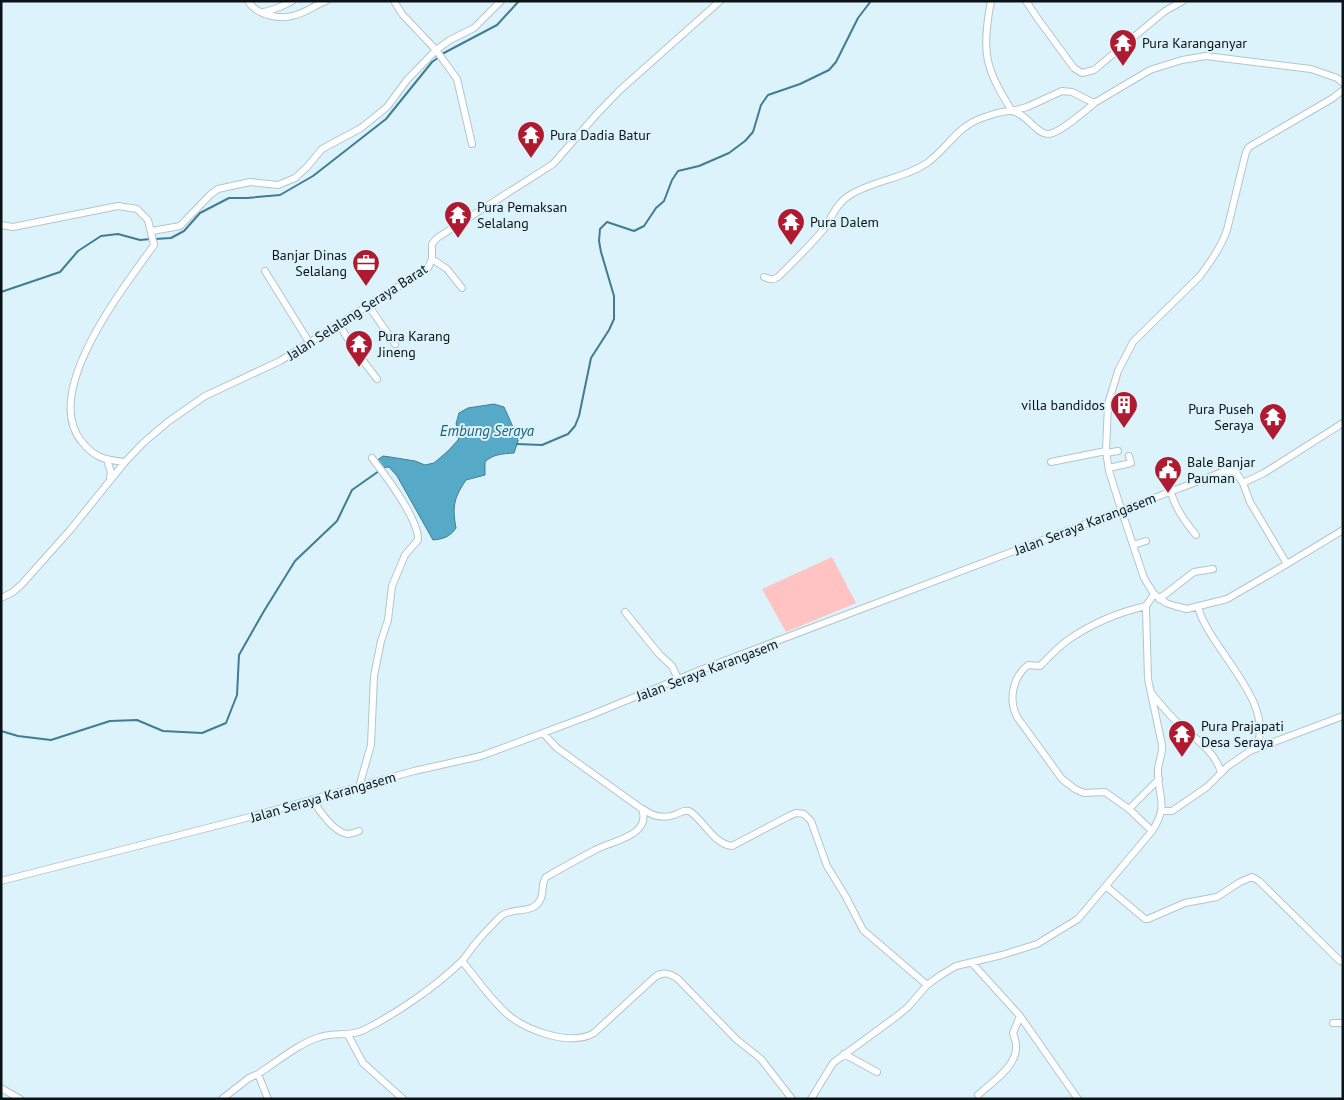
<svg xmlns="http://www.w3.org/2000/svg" width="1344" height="1100" font-family="'PT Sans',sans-serif">
	<style>
		.green { fill: #ffc3c1 }
		.water { fill: #57a9c8; stroke: #407c93 }
		.lines { fill: none; stroke-linecap: round; stroke-linejoin: round }
		.stream { stroke: #407c93; stroke-width: 2 }
		.minor-casing { stroke: #b0c6cf; stroke-width: 8 }
		.minor { stroke: #fff; stroke-width: 6 }
		.labels { text-anchor: middle; stroke-width: 4; stroke-linejoin: round; paint-order: stroke }
		.poi-label { font-size: 14px; fill: #0b1316; stroke: #ddf3fc; text-anchor: start }
		.street-label { font-size: 14px; fill: #0b1316; stroke: #ddf3fc }
		.water-label { font-size: 15px; font-style: italic; fill: #1d5e74; stroke: #ddf3fc }
	</style>
	<rect width="100%" height="100%" fill="#ddf3fc"/>
	<path class="green" d="M 832,557 L 856,603 L 786,632 L 762,589 Z"/>
	<path class="water" d="M 494,404 L 504,407 C 508,415 515,433 519,438 L 514,453 C 502,454 493,454 485,462 L 485,475 L 466,480 C 454,498 452,506 456,528 C 450,537 443,539 433,540 L 397,476 L 389,467 L 380,468 L 376,461 L 383,456 L 390,457 L 415,461 L 425,465 L 434,463 L 448,451 L 458,440 L 460,433 L 456,424 L 459,413 L 468,408 Z"/>
	<g class="lines">
		<path class="stream" d="M 442,54 L 497,25 L 519,1
			M 155,239 L 171,238 L 184,231 L 200,213 L 229,198 L 247,198 L 280,195 L 313,176 L 386,119 L 432,62 L 439,57
			M 1,292 L 60,272 L 78,251 L 101,236 L 118,234 L 140,240 L 151,239
			M 517,444 L 542,445 L 568,434 L 575,426 L 579,416 L 591,358 L 609,330 L 614,319 L 614,296 L 601,252 L 599,241 L 600,229 L 607,222 L 634,231 L 644,226 L 656,208 L 664,201 L 672,180 L 678,171 L 699,166 L 729,153 L 745,141 L 753,132 L 761,105 L 768,95 L 800,84 L 829,70 L 836,62 L 858,18 L 871,1
			M 1,731 L 18,736 L 51,740 L 110,721 L 137,720 L 163,731 L 202,733 L 226,723 L 237,695 L 239,655 L 264,611 L 295,561 L 337,521 L 352,490 L 379,471"/>
		<defs>
			<path id="minor" d="M 248,1 C 257,16 281,20 296,15 C 307,12 315,5 326,1
				M 394,1 L 402,14 L 436,50 L 457,79 L 472,144
				M 991,1 C 981,52 985,68 1012,111 L 1027,107 L 1062,91 L 1072,92 L 1092,102 L 1096,102 L 1150,70 L 1182,60 L 1206,56 L 1311,69 L 1337,78 L 1343,83
				M 1026,1 L 1038,19 L 1074,68 L 1082,73 L 1094,70 L 1165,11 L 1183,1
				M 263,12 C 270,11 286,5 292,1
				M 1,225 L 13,227 L 118,206 L 137,209 L 148,220 L 154,245 C 125,286 40,392 82,442 C 95,458 105,460 125,462
				M 152,231 L 180,226 L 211,194 L 218,189 L 250,182 L 278,185 L 295,178 L 307,167 L 322,149 L 361,128 L 387,107 L 407,80 L 436,50 L 450,40 L 474,28 L 501,1
				M 432,259 L 447,269 L 462,288
				M 265,271 L 309,342
				M 764,277 C 770,279 772,281 778,277 C 793,262 809,247 823,230 C 832,218 836,203 850,195 C 874,180 903,179 927,163 C 948,148 956,127 982,118 C 990,115 1003,110 1012,111 C 1026,113 1038,136 1049,134 C 1060,133 1086,110 1096,102
				M 368,305 L 395,344
				M 339,324 L 352,346 L 377,379
				M 1106,453 L 1118,451
				M 107,460 L 111,472 L 110,478
				M 1051,462 L 1106,451
				M 1109,468 L 1131,463 L 1129,456
				M 1243,483 L 1264,473 L 1343,423
				M 1171,492 C 1175,508 1185,522 1196,535
				M 1133,545 L 1146,541
				M 1287,564 L 1227,599 L 1187,609 L 1175,606 L 1166,603 L 1154,594 L 1144,578 L 1121,509 L 1109,471 L 1106,451 L 1108,404 L 1118,371 L 1133,342 L 1200,276 C 1211,261 1221,247 1227,230 L 1246,152 L 1249,147 L 1333,98 L 1343,90
				M 1,598 L 13,592 L 22,584 L 71,529 L 125,462 L 143,443 L 169,421 L 205,396 L 280,361 L 428,268 L 432,259 L 432,244 L 437,238 L 553,164 L 596,115 L 620,90 L 720,1
				M 1159,599 L 1194,572 L 1213,569
				M 1146,606 C 1120,612 1091,624 1068,640 C 1058,647 1049,657 1040,666 L 1028,665 C 1013,677 1008,699 1017,717 L 1062,779 L 1075,789 L 1084,793 L 1105,792 L 1129,809 L 1152,831
				M 1198,607 C 1209,649 1277,702 1256,748
				M 625,612 L 659,654 L 672,666 L 678,679
				M 1152,694 C 1161,705 1169,715 1179,724 C 1195,739 1214,750 1221,772
				M 359,787 L 371,745 L 374,676 L 381,641 L 388,620 L 392,586 L 405,555 L 418,540 C 419,519 385,475 372,458
				M 313,800 C 319,811 334,832 347,834 C 351,834 356,832 359,831
				M 643,809 C 652,816 662,819 674,815 C 680,813 682,810 689,811 C 704,820 713,844 732,846 L 789,816 L 796,813 L 804,814 L 811,821 L 827,866 L 846,897 L 863,930 L 927,985
				M 1129,809 L 1159,779
				M 1162,811 L 1172,811 L 1207,787 L 1228,766 L 1250,751 L 1343,716
				M 1,881 L 250,817 L 414,771 L 481,756 L 591,715 L 703,669 L 1225,471 L 1235,471 L 1243,483 L 1250,502 L 1287,564 L 1343,530
				M 1107,887 L 1145,919 L 1148,919 L 1185,903 L 1217,897 L 1240,882 L 1252,877 L 1259,881 L 1340,961 L 1343,962
				M 462,961 C 476,978 489,997 505,1012 C 524,1030 570,1047 594,1033 L 655,977 C 663,971 670,973 678,979 L 736,1039 L 761,1059 L 792,1099
				M 972,963 L 1020,1016 L 1078,1099
				M 1333,1023 L 1343,1023
				M 348,1035 L 363,1063 L 403,1099
				M 844,1054 L 877,1072
				M 258,1074 L 268,1099
				M 1,1088 L 20,1099
				M 978,1095 C 992,1082 1018,1066 1016,1045 C 1016,1041 1014,1037 1013,1033 L 1020,1016
				M 222,1099 L 249,1078 L 258,1074 C 275,1063 301,1042 320,1037 C 335,1032 350,1037 364,1030 C 397,1013 434,988 461,962 C 466,957 470,950 475,944 C 483,934 492,925 501,916 C 512,907 531,914 539,902 C 545,895 540,885 546,877 C 562,868 578,859 595,850 C 611,841 652,836 642,809 L 557,748 L 543,733
				M 811,1099 L 833,1063 L 897,1016 L 908,1007 L 927,985 L 941,975 L 956,966 L 1002,955 L 1037,944 L 1078,919 L 1152,831 C 1170,804 1157,797 1158,769 C 1159,760 1163,754 1162,745 L 1148,679 L 1146,609 L 1146,606 L 1154,594"/>
		</defs>
		<use href="#minor" class="minor-casing"/>
		<use href="#minor" class="minor"/>
	</g>
	<defs>
		<symbol id="temple-pin" viewBox="-11 -11 22 30"><path d="M0 17L-7.5 6A9.5 9.5 0 1 1 7.5 6Z" fill="#ae1a2f" stroke="#ddf3fc"/><path d="M0-6L5-2H3V0L6.5 2.5H4V6H1.5V3h-3V6H-4V2.5H-6.5L-3 0V-2H-5Z" fill="#fff"/></symbol>
		<symbol id="office-pin" viewBox="-11 -11 22 30"><path d="M0 17L-7.5 6A9.5 9.5 0 1 1 7.5 6Z" fill="#ae1a2f" stroke="#ddf3fc"/><path d="M-6-3h4V-5.5h4V-3h4V5H-6ZM-1-4.5V-3h2v-1.5ZM-6 0V1H6V0Z" fill="#fff"/></symbol>
		<symbol id="building-pin" viewBox="-11 -11 22 30"><path d="M0 17L-7.5 6A9.5 9.5 0 1 1 7.5 6Z" fill="#ae1a2f" stroke="#ddf3fc"/><path d="M-4-6H4V6H1V3H-1V6H-4ZM-2.5-4.3h1.7v1.8h-1.7ZM.8-4.3h1.7v1.8H.8ZM-2.5-1h1.7V.8h-1.7ZM.8-1h1.7V.8H.8Z" fill="#fff"/></symbol>
		<symbol id="civic-pin" viewBox="-11 -11 22 30"><path d="M0 17L-7.5 6A9.5 9.5 0 1 1 7.5 6Z" fill="#ae1a2f" stroke="#ddf3fc"/><path d="M-.6-6.5H3V-4.5H.6V-3L4-1V1h2V6H-6V1h2V-1L-.6-3ZM-1.2 2.5V6h2.4V2.5Z" fill="#fff"/></symbol>
	</defs>
	<g fill-rule="evenodd">
		<use href="#temple-pin" x="1107" y="27" width="32" height="43"/>
		<use href="#temple-pin" x="515" y="119" width="32" height="43"/>
		<use href="#temple-pin" x="442" y="199" width="32" height="43"/>
		<use href="#temple-pin" x="775" y="206" width="32" height="43"/>
		<use href="#office-pin" x="350" y="247" width="32" height="43"/>
		<use href="#temple-pin" x="343" y="328" width="32" height="43"/>
		<use href="#building-pin" x="1108" y="389" width="32" height="43"/>
		<use href="#temple-pin" x="1257" y="401" width="32" height="43"/>
		<use href="#civic-pin" x="1152" y="454" width="32" height="43"/>
		<use href="#temple-pin" x="1166" y="718" width="32" height="43"/>
	</g>
	<g class="labels">
		<g class="poi-label">
			<text x="1142" y="48">Pura Karanganyar</text>
			<text x="550" y="140">Pura Dadia Batur</text>
			<text x="477" y="212">Pura Pemaksan<tspan x="477" dy="16">Selalang</tspan></text>
			<text x="810" y="227">Pura Dalem</text>
			<text x="347" y="260" text-anchor="end">Banjar Dinas<tspan x="347" dy="16">Selalang</tspan></text>
			<text x="378" y="341">Pura Karang<tspan x="378" dy="16">Jineng</tspan></text>
			<text x="1105" y="410" text-anchor="end">villa bandidos</text>
			<text x="1254" y="414" text-anchor="end">Pura Puseh<tspan x="1254" dy="16">Seraya</tspan></text>
			<text x="1187" y="467">Bale Banjar<tspan x="1187" dy="16">Pauman</tspan></text>
			<text x="1201" y="731">Pura Prajapati<tspan x="1201" dy="16">Desa Seraya</tspan></text>
		</g>
		<g class="street-label">
			<text transform="translate(357 312) rotate(-33)" y="5">Jalan Selalang Seraya Barat</text>
			<text transform="translate(1085 524) rotate(-21)" y="5">Jalan Seraya Karangasem</text>
			<text transform="translate(707 670) rotate(-21)" y="5">Jalan Seraya Karangasem</text>
			<text transform="translate(323 797) rotate(-16)" y="5">Jalan Seraya Karangasem</text>
		</g>
		<g class="water-label">
			<text x="487" y="436">Embung Seraya</text>
		</g>
	</g>
	<rect width="1344" height="1100" fill="none" stroke="#0b1316" stroke-width="5"/>
</svg>
